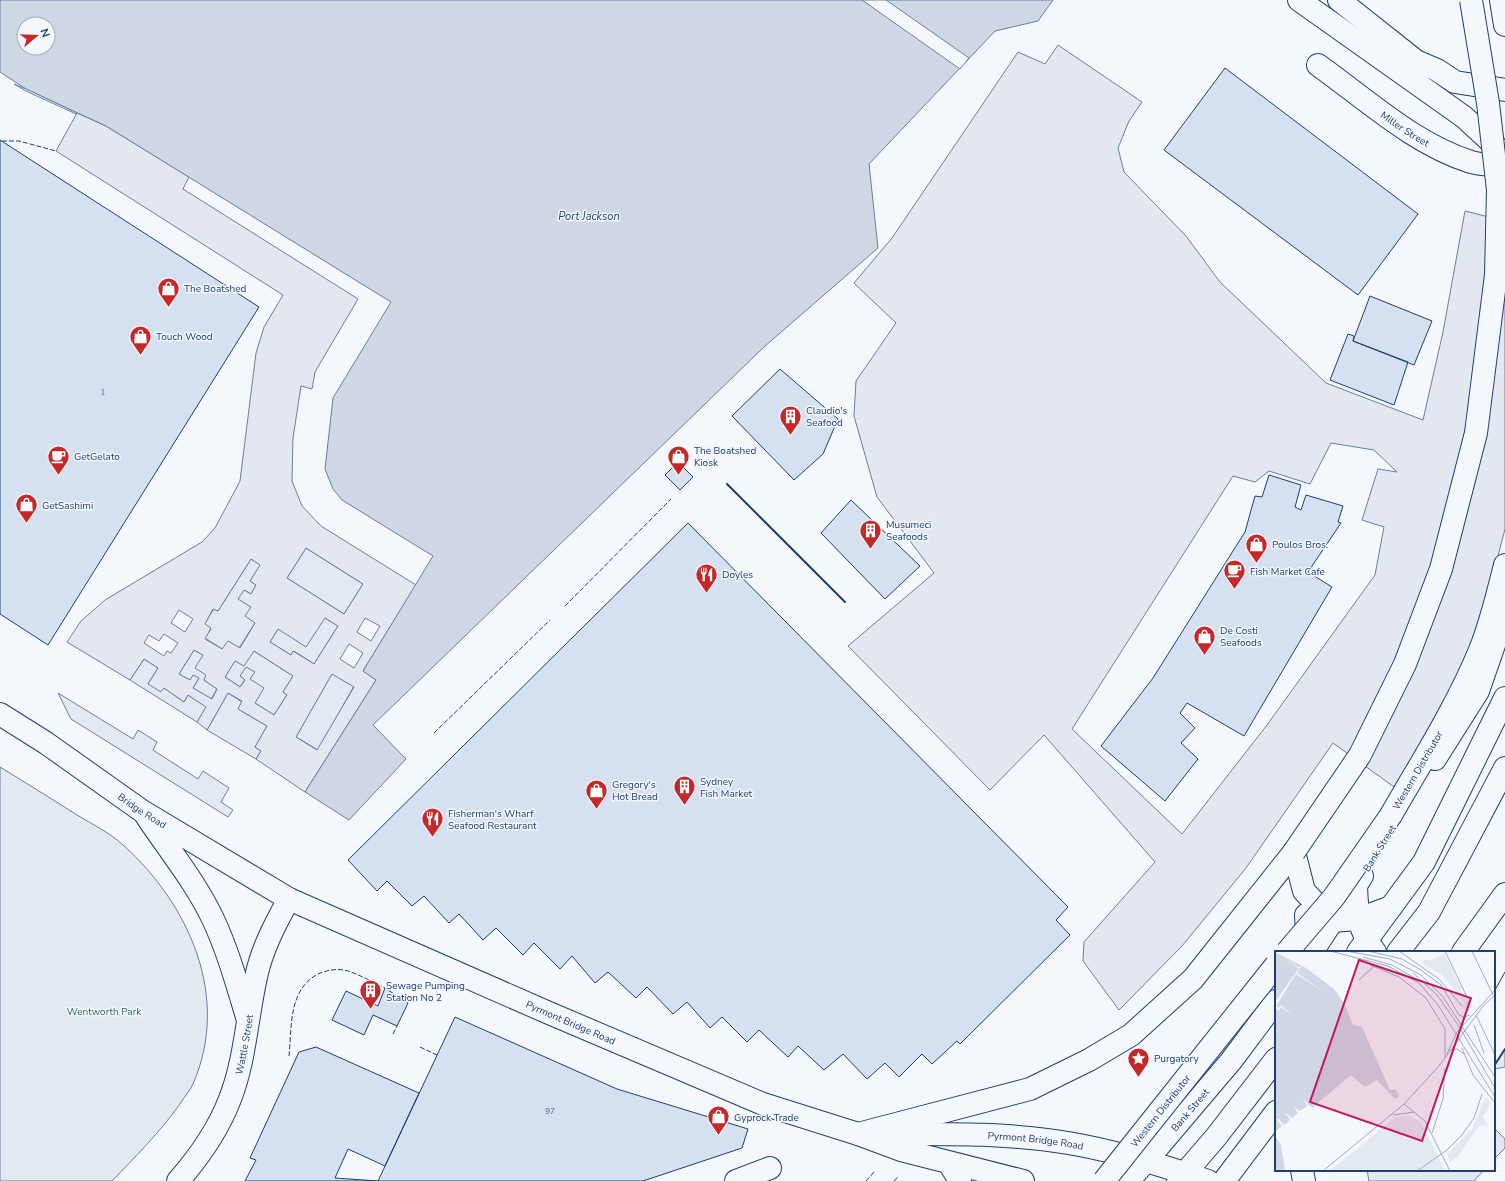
<svg xmlns="http://www.w3.org/2000/svg" width="1505" height="1181" font-family="'Nunito Sans',sans-serif">
	<style>
		.green { fill: #e3e9f0; stroke: #687fa3 }
		.parking { fill: #e3e8f0; stroke: #687fa3; fill-rule: evenodd }
		.water { fill: #cfd7e4; stroke: #687fa3; fill-rule: evenodd }
		.pier { fill: #f4f7fb; stroke: #687fa3 }
		.building { fill: #d5e0f0; stroke: #1d3f73 }
		.lines { fill: none; stroke-linecap: round; stroke-linejoin: round }
		.minor-casing { stroke: #1d3f73; stroke-width: 24 }
		.major-casing { stroke: #1d3f73; stroke-width: 24 }
		.highway-casing { stroke: #1d3f73; stroke-width: 24 }
		.minor { stroke: #f4f7fb; stroke-width: 22 }
		.major { stroke: #f4f7fb; stroke-width: 22 }
		.highway { stroke: #f4f7fb; stroke-width: 22 }
		.tram { stroke: #1d3f73; stroke-width: 1 }
		.highway-bridge-casing { stroke: #1d3f73; stroke-width: 24; stroke-linecap: butt }
		.highway-bridge { stroke: #f4f7fb; stroke-width: 22 }
		.fence { stroke: #1d3f73; stroke-width: 1; stroke-dasharray: 5 2; stroke-linecap: butt }
		.wall { stroke: #1d3f73; stroke-width: 2 }
		.labels { text-anchor: middle; stroke-width: 3; stroke-linejoin: round; paint-order: stroke }
		.number-label { font-size: 8px; fill: #4b6792 }
		.street-label { font-size: 10px; fill: #1d3f73; stroke: #f4f7fb }
		.poi-label { font-size: 10px; fill: #1d3f73; stroke: #f4f7fb; text-anchor: start }
		.park-label { font-size: 10px; fill: #2c6c60; stroke: #f4f7fb }
		.water-label { font-size: 11px; font-style: italic; fill: #1d3f73; stroke: #f4f7fb }
		.inset-road { fill: none; stroke: #9eadc5; stroke-width: 1 }
		.view { fill: #c2185b; fill-opacity: 0.15; stroke: #c2185b; stroke-width: 2 }
		.inset-edge { fill: none; stroke: #1d3f73; stroke-width: 2 }
	</style>
	<rect width="100%" height="100%" fill="#f4f7fb"/>
	<path class="green" d="M 306,548 L 363,584 L 344,614 L 287,578 Z
		M 251,559 L 261,565 L 250,581 L 256,585 L 251,594 L 244,590 L 239,599 L 251,607 L 255,623 L 239,648 L 222,649 L 205,638 L 211,629 L 204,624 L 214,609 L 218,611 Z
		M 325,618 L 338,626 L 314,664 L 294,651 L 291,655 L 270,642 L 278,629 Z
		M 194,650 L 203,655 L 207,675 L 204,680 L 217,689 L 211,699 L 193,688 L 199,678 L 190,680 L 179,674 Z
		M 254,651 L 293,676 L 283,692 L 287,695 L 274,715 L 255,703 L 250,679 L 254,672 L 240,676 L 245,679 L 240,687 L 225,677 L 235,660 Z
		M 144,659 L 158,668 L 148,684 L 164,688 L 184,702 L 188,695 L 207,707 L 197,722 L 130,680 Z
		M 332,673 L 354,686 L 318,750 L 296,737 Z
		M 58,693 L 133,739 L 138,730 L 157,742 L 153,750 L 198,779 L 203,771 L 229,788 L 221,802 L 233,810 L 228,817 L 71,719 Z
		M 228,693 L 242,702 L 238,709 L 267,726 L 255,747 L 261,751 L 256,759 L 207,730 Z
		M 0,767 C 26,783 52,799 77,815 C 92,824 110,833 123,845 C 189,904 231,997 193,1084 C 190,1091 184,1097 180,1104 C 160,1132 136,1156 112,1181 L 0,1181 Z
		M 1505,1049 L 1505,1067 L 1494,1069 L 1494,1066 Z
		M 1494,1128 L 1505,1139 L 1505,1148 L 1494,1159 Z
		M 1367,1170 L 1484,1170 L 1474,1181 L 1369,1181 Z"/>
	<path class="parking" d="M 1058,45 L 1142,102 L 1129,121 L 1118,148 L 1124,172 L 1186,236 L 1220,282 L 1326,383 L 1423,420 L 1443,332 L 1465,211 L 1505,221 L 1505,529 L 1487,598 L 1460,677 L 1397,789 L 1333,743 L 1246,868 L 1182,946 L 1119,1010 L 1083,961 L 1084,942 L 1155,862 L 1044,735 L 990,790 L 848,646 L 934,573 L 877,497 L 854,416 L 856,381 L 896,323 L 854,283 L 892,238 L 1018,52 L 1045,64 ZM 1331,443 L 1374,450 L 1397,472 L 1378,469 L 1362,520 L 1384,527 L 1375,575 L 1267,725 L 1182,834 L 1072,729 L 1233,476 L 1255,482 L 1269,471 L 1310,484 Z
		M 77,113 L 106,126 L 189,177 L 183,189 L 358,299 L 315,372 L 312,389 L 301,386 L 293,438 L 292,481 L 302,506 L 321,526 L 416,585 L 363,671 L 376,680 L 305,792 L 256,759 L 261,751 L 255,747 L 267,726 L 238,709 L 242,701 L 228,693 L 207,730 L 197,722 L 206,707 L 188,695 L 184,702 L 164,688 L 161,692 L 148,684 L 158,668 L 144,659 L 130,680 L 67,642 L 81,621 L 105,600 L 202,542 L 215,528 L 240,481 L 256,353 L 264,327 L 283,295 L 56,151 ZM 306,548 L 363,584 L 344,614 L 287,578 ZM 251,559 L 260,565 L 250,581 L 256,585 L 251,594 L 244,590 L 238,599 L 251,607 L 245,616 L 255,623 L 240,648 L 228,641 L 222,649 L 205,639 L 211,628 L 205,624 L 213,609 L 218,611 ZM 179,610 L 193,619 L 185,632 L 171,623 ZM 325,618 L 338,626 L 314,664 L 293,651 L 291,655 L 270,642 L 278,629 L 306,647 ZM 365,618 L 380,626 L 371,641 L 357,632 ZM 164,634 L 178,643 L 171,653 L 167,651 L 164,656 L 144,643 L 149,635 L 159,641 ZM 349,644 L 363,653 L 354,668 L 340,659 ZM 194,650 L 203,655 L 195,668 L 206,675 L 204,680 L 217,689 L 212,699 L 193,688 L 199,678 L 193,675 L 190,680 L 179,674 ZM 254,651 L 293,676 L 283,692 L 287,695 L 274,715 L 255,703 L 264,688 L 250,679 L 255,672 L 246,667 L 240,676 L 245,680 L 240,687 L 225,677 L 235,661 L 244,666 ZM 332,674 L 354,687 L 317,750 L 296,737 Z"/>
	<path class="water" d="M 0,0 L 1053,0 L 1038,21 L 995,31 L 869,164 L 878,248 L 764,347 L 373,725 L 406,759 L 349,820 L 305,792 L 376,680 L 363,671 L 433,556 L 342,500 L 333,489 L 325,469 L 333,398 L 391,302 L 106,126 L 26,89 L 0,72 ZM 24,24 L 48,24 L 48,48 L 24,48 Z"/>
	<path class="pier" d="M 862,0 L 886,0 L 969,58 L 960,69 Z
		M 14,84 L 26,89 L 77,113 L 76,114 L 26,91 Z"/>
	<path class="building" d="M 1225,68 L 1418,214 L 1358,295 L 1164,150 Z
		M 0,140 L 259,307 L 48,645 L 0,614 Z
		M 1370,296 L 1432,321 L 1414,365 L 1353,341 Z
		M 1348,334 L 1354,336 L 1353,341 L 1408,362 L 1394,405 L 1330,380 Z
		M 780,369 L 838,419 L 823,454 L 794,480 L 732,416 Z
		M 678,462 L 693,477 L 680,490 L 665,475 Z
		M 1269,475 L 1301,485 L 1295,507 L 1301,510 L 1306,495 L 1343,506 L 1338,522 L 1341,523 L 1308,572 L 1332,587 L 1244,736 L 1187,703 L 1180,713 L 1195,728 L 1181,743 L 1198,759 L 1165,801 L 1101,746 L 1153,678 L 1226,562 L 1245,532 L 1255,496 L 1262,497 Z
		M 851,500 L 920,566 L 885,599 L 821,533 Z
		M 688,523 L 1068,907 L 1056,920 L 1070,935 L 960,1044 L 957,1041 L 932,1064 L 922,1054 L 899,1077 L 885,1063 L 867,1079 L 843,1054 L 824,1070 L 798,1046 L 788,1057 L 759,1030 L 747,1042 L 722,1017 L 710,1028 L 687,1002 L 673,1014 L 647,987 L 636,998 L 608,972 L 595,983 L 572,956 L 560,969 L 534,943 L 523,955 L 496,928 L 483,940 L 459,914 L 449,923 L 424,896 L 412,906 L 387,881 L 377,891 L 348,860 Z
		M 385,988 L 408,1003 L 397,1026 L 373,1015 L 364,1035 L 332,1020 L 346,991 L 378,1006 Z
		M 455,1017 L 617,1089 L 748,1129 L 742,1148 L 643,1181 L 378,1181 Z
		M 316,1047 L 419,1093 L 385,1166 L 348,1149 L 335,1178 L 378,1181 L 245,1181 L 256,1160 L 250,1158 L 299,1052 Z"/>
	<g class="lines">
		<defs>
			<g id="minor">
				<path d="M 1299,0 L 1464,117 L 1503,153"/>
				<path d="M 1339,0 L 1416,61 L 1437,70 L 1455,82 L 1505,90"/>
				<path id="s1" d="M 1318,65 C 1367,100 1414,144 1471,162 C 1482,165 1494,165 1505,167"/>
				<path d="M 1435,759 L 1478,691 L 1505,613"/>
				<path d="M 1312,952 L 1362,876"/>
				<path d="M 1358,952 L 1424,862 L 1505,698"/>
				<path id="s2" d="M 1147,1160 L 1231,1061 L 1276,1001"/>
				<path d="M 1185,1173 L 1216,1137 L 1276,1059"/>
				<path d="M 736,1181 L 770,1168"/>
			</g>
			<g id="major">
				<path id="s3" d="M 0,714 L 46,743 L 142,811 L 289,899 L 549,1013 L 763,1104 L 858,1134 L 901,1150 L 1023,1181"/>
				<path d="M 147,817 C 169,850 196,883 213,919 C 228,951 237,984 247,1017"/>
				<path id="s4" d="M 872,1134 C 937,1134 1003,1132 1068,1143 C 1116,1151 1162,1165 1208,1181"/>
				<path id="s5" d="M 178,1181 C 200,1156 218,1130 230,1099 C 245,1061 247,1017 256,977 C 262,949 275,924 289,899"/>
			</g>
			<g id="highway">
				<path d="M 1501,0 L 1505,25"/>
				<path id="s6" d="M 1391,815 C 1422,761 1456,708 1480,650 C 1491,623 1498,593 1505,565"/>
				<path d="M 1294,852 L 1304,891 L 1332,921 L 1358,919 L 1391,907"/>
				<path d="M 1356,886 C 1357,912 1358,930 1375,952"/>
				<path d="M 1306,915 L 1308,952"/>
				<path d="M 1398,952 L 1429,912 L 1505,768"/>
				<path d="M 1463,952 L 1505,894"/>
				<path d="M 858,1134 L 1030,1089 L 1089,1060 L 1131,1035 L 1193,979 L 1294,852"/>
				<path d="M 949,1163 L 960,1181"/>
				<path d="M 1302,1170 L 1304,1181"/>
				<path d="M 1128,1181 L 1147,1160"/>
				<path d="M 1178,1181 L 1185,1173"/>
				<path d="M 1224,1181 L 1276,1112"/>
			</g>
		</defs>
		<use href="#minor" class="minor-casing"/>
		<use href="#major" class="major-casing"/>
		<use href="#highway" class="highway-casing"/>
		<use href="#minor" class="minor"/>
		<use href="#major" class="major"/>
		<use href="#highway" class="highway"/>
		<path class="tram" d="M 1494,955 L 1495,952
			M 1494,992 L 1505,972"/>
		<defs>
			<g id="highway-bridge">
				<path d="M 1294,852 L 1360,755 L 1405,664 L 1441,569 L 1476,433 L 1496,275 L 1498,190 L 1488,103 L 1471,0"/>
				<path d="M 1287,952 L 1334,897 L 1391,815"/>
				<path id="s7" d="M 1104,1181 L 1276,965"/>
			</g>
		</defs>
		<use href="#highway-bridge" class="highway-bridge-casing"/>
		<use href="#highway-bridge" class="highway-bridge"/>
		<path class="fence" d="M 2,141 L 19,141 L 56,151
			M 565,606 L 671,499
			M 434,733 L 550,620
			M 393,1034 L 397,1026
			M 420,1047 L 437,1055
			M 289,1056 C 292,1027 288,990 318,974 C 327,970 338,968 348,971 C 360,975 373,982 385,988
			M 866,1181 L 874,1172
			M 894,1181 L 899,1176"/>
		<path class="wall" d="M 727,484 L 845,602
			M 1494,1066 L 1505,1049"/>
	</g>
	<defs>
		<symbol id="shop-pin" viewBox="-11 -11 22 30"><path d="M0 17L-7.5 6A9.5 9.5 0 1 1 7.5 6Z" fill="#c62828" stroke="#f4f7fb"/><path d="M-5-2.5h2.3a2.7 3.5 0 0 1 5.4 0H5L5.5 6h-11ZM-1.5-2.5h3a1.5 2.3 0 0 0-3 0Z" fill="#fff"/></symbol>
		<symbol id="building-pin" viewBox="-11 -11 22 30"><path d="M0 17L-7.5 6A9.5 9.5 0 1 1 7.5 6Z" fill="#c62828" stroke="#f4f7fb"/><path d="M-4-6H4V6H1V3H-1V6H-4ZM-2.5-4.3h1.7v1.8h-1.7ZM.8-4.3h1.7v1.8H.8ZM-2.5-1h1.7V.8h-1.7ZM.8-1h1.7V.8H.8Z" fill="#fff"/></symbol>
		<symbol id="cafe-pin" viewBox="-11 -11 22 30"><path d="M0 17L-7.5 6A9.5 9.5 0 1 1 7.5 6Z" fill="#c62828" stroke="#f4f7fb"/><path d="M-5.5-4.5H6V0H3Q3 3.5 0 3.5H-2.5Q-5.5 3.5-5.5 0ZM3-3.2v2h1.7v-2ZM-6 4.5H4V6H-6Z" fill="#fff"/></symbol>
		<symbol id="restaurant-pin" viewBox="-11 -11 22 30"><path d="M0 17L-7.5 6A9.5 9.5 0 1 1 7.5 6Z" fill="#c62828" stroke="#f4f7fb"/><path d="M-5-6h1v4h1v-4h1v4h1v-4h1v5L-1.5 .5V6h-2V.5L-5-1ZM5-6V6H3V1.5H1.5Q1.5-4 5-6Z" fill="#fff"/></symbol>
		<symbol id="sight-pin" viewBox="-11 -11 22 30"><path d="M0 17L-7.5 6A9.5 9.5 0 1 1 7.5 6Z" fill="#c62828" stroke="#f4f7fb"/><path d="M0-6L1.8-2.2L6-1.7L2.9 1.2L3.7 5.4L0 3.3L-3.7 5.4L-2.9 1.2L-6-1.7L-1.8-2.2Z" fill="#fff"/></symbol>
	</defs>
	<g fill-rule="evenodd">
		<use href="#shop-pin" x="156" y="276" width="25" height="34"/>
		<use href="#shop-pin" x="128" y="324" width="25" height="34"/>
		<use href="#building-pin" x="778" y="404" width="25" height="34"/>
		<use href="#cafe-pin" x="46" y="444" width="25" height="34"/>
		<use href="#shop-pin" x="666" y="444" width="25" height="34"/>
		<use href="#shop-pin" x="14" y="492" width="25" height="34"/>
		<use href="#building-pin" x="858" y="518" width="25" height="34"/>
		<use href="#shop-pin" x="1244" y="532" width="25" height="34"/>
		<use href="#cafe-pin" x="1222" y="558" width="25" height="34"/>
		<use href="#restaurant-pin" x="694" y="562" width="25" height="34"/>
		<use href="#shop-pin" x="1192" y="624" width="25" height="34"/>
		<use href="#building-pin" x="672" y="774" width="25" height="34"/>
		<use href="#shop-pin" x="584" y="778" width="25" height="34"/>
		<use href="#restaurant-pin" x="420" y="806" width="25" height="34"/>
		<use href="#building-pin" x="358" y="978" width="25" height="34"/>
		<use href="#sight-pin" x="1126" y="1046" width="25" height="34"/>
		<use href="#shop-pin" x="706" y="1104" width="25" height="34"/>
	</g>
	<g class="labels">
		<g class="number-label">
			<text x="103" y="395">1</text>
			<text x="550" y="1114">97</text>
		</g>
		<g class="street-label">
			<text dy="4" stroke="none"><textPath href="#s1" startOffset="108">Miller Street</textPath></text>
			<text dy="4" stroke="none"><textPath href="#s6" startOffset="52">Western Distributor</textPath></text>
			<text dy="4" stroke="none"><textPath href="#s3" startOffset="172">Bridge Road</textPath></text>
			<text transform="translate(1379 848) rotate(-58)" y="4">Bank Street</text>
			<text dy="4" stroke="none"><textPath href="#s3" startOffset="651">Pyrmont Bridge Road</textPath></text>
			<text dy="4" stroke="none"><textPath href="#s5" startOffset="154">Wattle Street</textPath></text>
			<text dy="4" stroke="none"><textPath href="#s2" startOffset="66">Bank Street</textPath></text>
			<text dy="4" stroke="none"><textPath href="#s7" startOffset="90">Western Distributor</textPath></text>
			<text dy="4" stroke="none"><textPath href="#s4" startOffset="164">Pyrmont Bridge Road</textPath></text>
		</g>
		<g class="poi-label">
			<text x="184" y="292">The Boatshed</text>
			<text x="156" y="340">Touch Wood</text>
			<text x="806" y="414">Claudio's<tspan x="806" dy="12">Seafood</tspan></text>
			<text x="694" y="454">The Boatshed<tspan x="694" dy="12">Kiosk</tspan></text>
			<text x="74" y="460">GetGelato</text>
			<text x="42" y="509">GetSashimi</text>
			<text x="886" y="528">Musumeci<tspan x="886" dy="12">Seafoods</tspan></text>
			<text x="1272" y="548">Poulos Bros.</text>
			<text x="1250" y="575">Fish Market Cafe</text>
			<text x="722" y="578">Doyles</text>
			<text x="1220" y="634">De Costi<tspan x="1220" dy="12">Seafoods</tspan></text>
			<text x="700" y="785">Sydney<tspan x="700" dy="12">Fish Market</tspan></text>
			<text x="612" y="788">Gregory's<tspan x="612" dy="12">Hot Bread</tspan></text>
			<text x="448" y="817">Fisherman's Wharf<tspan x="448" dy="12">Seafood Restaurant</tspan></text>
			<text x="386" y="989">Sewage Pumping<tspan x="386" dy="12">Station No 2</tspan></text>
			<text x="1154" y="1062">Purgatory</text>
			<text x="734" y="1121">Gyprock Trade</text>
		</g>
		<g class="park-label">
			<text x="104" y="1015">Wentworth Park</text>
		</g>
		<g class="water-label">
			<text x="589" y="220">Port Jackson</text>
		</g>
	</g>
	<g transform="translate(1275 951)">
		<rect width="220" height="220" fill="#f4f7fb"/>
		<path d="M 169,3 L 186,37 L 185,45 L 192,46 L 197,55 L 194,60 L 188,58 L 186,55 L 190,53 L 187,48 L 167,24 L 147,12 L 150,8 L 155,10 ZM 211,146 L 216,152 L 208,166 L 213,175 L 205,174 L 183,205 L 175,211 L 172,203 L 197,178 ZM 133,164 L 146,171 L 170,220 L 55,220 L 119,167 Z" fill="#e3e9f0"/>
		<path d="M 0,1 L 31,17 L 59,38 L 70,54 L 78,74 L 87,76 L 115,139 L 120,138 L 124,145 L 120,148 L 102,129 L 90,136 L 76,124 L 37,157 L 28,147 L 32,155 L 25,160 L 18,155 L 23,162 L 17,167 L 10,161 L 15,169 L 9,174 L 3,167 L 2,169 L 7,175 L 1,180 ZM 0,185 L 6,193 L 10,220 L 0,220 Z" fill="#cfd7e4"/>
		<path d="M 6,5 L 24,16 L 27,14 L 22,22 L 51,42 L 21,23 L 1,55 L 4,57 L 6,54 L 17,64 L 6,56 L 4,60 L 0,57 L 0,51 L 24,17 Z" fill="#f4f7fb"/>
		<path class="inset-road" d="M 55,0 L 113,15 L 144,32 L 163,54 L 220,146M 71,0 L 115,8 L 146,24 L 168,46 L 220,126M 93,0 L 127,8 L 146,19 L 166,34 L 184,64 L 189,66 L 195,64M 124,0 L 164,28 L 187,55M 170,0 L 191,44M 197,0 L 218,44M 88,6 L 117,14 L 143,29M 95,14 L 124,26 L 151,47 L 170,78 L 170,107M 138,22 L 163,45 L 185,77M 84,29 L 99,15M 201,64 L 220,104M 199,74 L 209,102M 185,77 L 220,137M 187,97 L 198,124 L 220,152M 176,99 L 182,98 L 189,103M 172,103 L 182,81 L 220,39M 129,153 L 150,170 L 175,220M 118,164 L 139,161M 157,182 L 168,148 L 170,117M 48,220 L 129,153 L 164,115 L 209,54 L 220,44M 142,220 L 172,199 L 186,185 L 199,167 L 207,143"/>
		<path class="view" d="M 84,9 L 196,47 L 147,190 L 35,151 Z"/>
		<rect width="220" height="220" class="inset-edge"/>
	</g>
	<g transform="translate(36 36) rotate(71)"><circle r="19" fill="#f4f7fb" stroke="#9eadc5"/>
	<path d="M0-3L7 15L0 10L-7 15Z" fill="#c62828"/>
	<text y="-6" font-size="11" font-weight="bold" text-anchor="middle" fill="#1d3f73">N</text>
	</g>
</svg>
